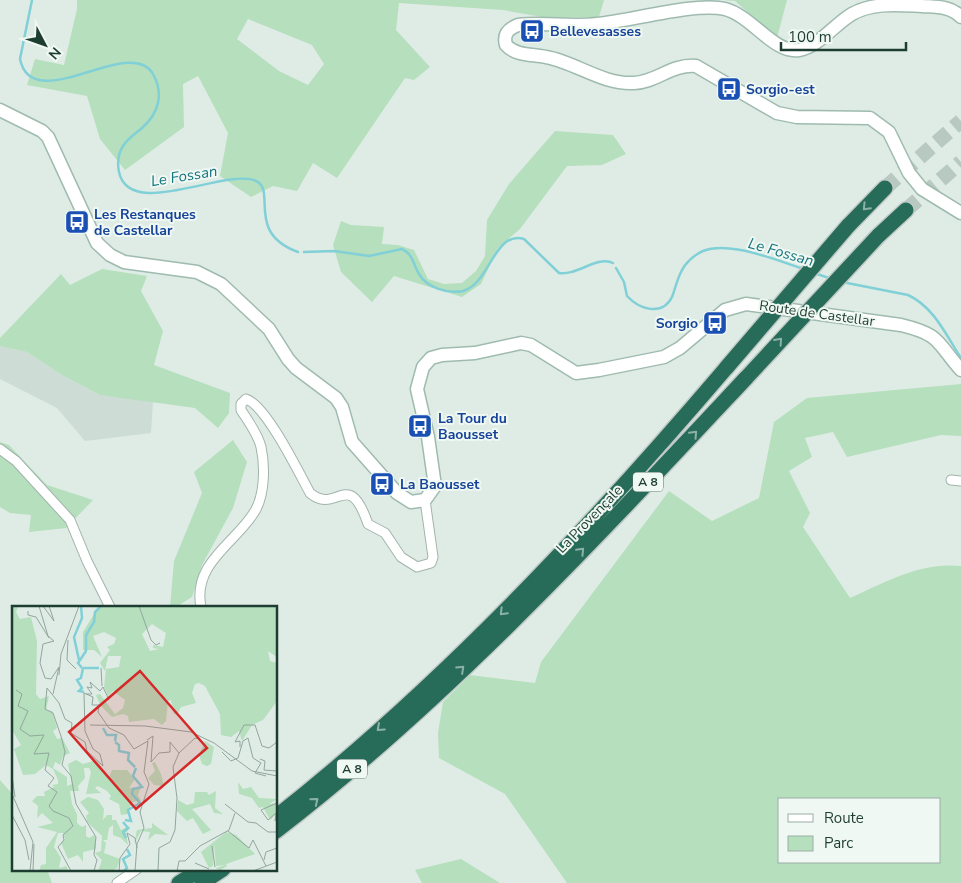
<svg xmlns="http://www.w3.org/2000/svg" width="961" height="883" font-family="'Nunito Sans',sans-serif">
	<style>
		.built { fill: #cddcd4 }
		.green { fill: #b5dfbd; fill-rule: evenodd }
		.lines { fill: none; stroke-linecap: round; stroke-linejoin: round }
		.stream { stroke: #81d0d7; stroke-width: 2.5 }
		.highway-tunnel { stroke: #b8c9c1; stroke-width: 15; stroke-dasharray: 15 8; stroke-linecap: butt }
		.street-casing { stroke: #a1b4ac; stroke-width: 11 }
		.secondary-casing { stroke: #9fbbaf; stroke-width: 15 }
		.highway-casing { stroke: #c0c9c6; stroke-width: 18 }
		.street { stroke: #fff; stroke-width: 9 }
		.secondary { stroke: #fff; stroke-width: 12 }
		.highway { stroke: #276c59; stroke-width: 15 }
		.highway-bridge-casing { stroke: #c0c9c6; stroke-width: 18; stroke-linecap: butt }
		.highway-bridge { stroke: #276c59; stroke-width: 15 }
		.oneway { stroke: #8bb2a6 }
		.labels { text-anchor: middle; stroke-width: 4; stroke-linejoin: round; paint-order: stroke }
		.shield { fill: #eff8f3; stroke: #5d756c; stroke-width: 1 }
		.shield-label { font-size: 12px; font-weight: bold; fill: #1e3d32 }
		.transit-label { font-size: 14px; font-weight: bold; fill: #164399; stroke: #eff8f3; text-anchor: start }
		.street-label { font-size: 14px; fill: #1e3d32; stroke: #eff8f3 }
		.water-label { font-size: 15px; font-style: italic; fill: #13747e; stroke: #eff8f3 }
		.inset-river { fill: none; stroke: #81d0d7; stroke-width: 2.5 }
		.inset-road { fill: none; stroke: #92a69d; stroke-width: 1 }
		.view { fill: #d62828; fill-opacity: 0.15; stroke: #d62828; stroke-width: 2.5 }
		.inset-edge { fill: none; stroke: #1e3d32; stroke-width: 2.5 }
	</style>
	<rect width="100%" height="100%" fill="#dfece5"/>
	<path class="built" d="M 0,346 L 27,352 L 62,375 L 100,395 L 153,401 L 151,433 L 85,441 L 57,408 L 0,379 Z"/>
	<path class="green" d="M 77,0 L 604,0 L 599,17 L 542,17 L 503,10 L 399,3 L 396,30 L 430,67 L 414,80 L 405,78 L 337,178 L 313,163 L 297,191 L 273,186 L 251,197 L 220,176 L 228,133 L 198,76 L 183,84 L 184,127 L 125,170 L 100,139 L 87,96 L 27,85 L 35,59 L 64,65 L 77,9 ZM 248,19 L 312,45 L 324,64 L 308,85 L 279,71 L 237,39 Z
		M 724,0 L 787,0 L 777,38 L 735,1 Z
		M 555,131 L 613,135 L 626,154 L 602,165 L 567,166 L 520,229 L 498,248 L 481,284 L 462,297 L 394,276 L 372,302 L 341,272 L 333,245 L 341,221 L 351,225 L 384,227 L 382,244 L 398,245 L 414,250 L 428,279 L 444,284 L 462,283 L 476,271 L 485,256 L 487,220 L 509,184 Z
		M 102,269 L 147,276 L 141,291 L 163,331 L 154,365 L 230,393 L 229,413 L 218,428 L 195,408 L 100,395 L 62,375 L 27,352 L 0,346 L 0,338 L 61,274 L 70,285 Z
		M 961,384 L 961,436 L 941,435 L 847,457 L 833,432 L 805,438 L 812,457 L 789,471 L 810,513 L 803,527 L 850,598 C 886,582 920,562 961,566 L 961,883 L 567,883 L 505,794 L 439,758 L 438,733 L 443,702 L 470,675 L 535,683 L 541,662 L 669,491 L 712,521 L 759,498 L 774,422 L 807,398 ZM 780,799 L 940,799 L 940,862 L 780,862 Z
		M 233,440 L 247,462 L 233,508 L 202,565 L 192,597 L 176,607 L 170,607 L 174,561 L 202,493 L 194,472 Z
		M 0,442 L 9,445 L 47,485 L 93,500 L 66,528 L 29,532 L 31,515 L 10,513 L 0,507 Z
		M 0,780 L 14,796 L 14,869 L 47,869 L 52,883 L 0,883 Z
		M 461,859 L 500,883 L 422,883 L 415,870 Z"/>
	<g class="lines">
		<path class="stream" d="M 32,0 L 20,59 C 32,118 131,34 153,74 C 164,94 159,113 142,128 C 135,134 128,138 123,146 C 118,154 117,162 119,172 C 129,221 227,167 256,181 C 277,190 245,233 298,252
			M 304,252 L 334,251 L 369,256 L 402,249 C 413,254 413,264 419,274 C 427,288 448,294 463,291 C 490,284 494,230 524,239 L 559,273 C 577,276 598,255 613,263
			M 616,268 L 624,282 L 627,296 C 639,309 662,317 672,297 C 675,289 677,280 681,272 C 685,263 694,255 703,251 C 729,240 778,261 804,269
			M 814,273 L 832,279
			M 842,282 L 908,295 C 934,307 946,335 961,358"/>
		<path class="highway-tunnel" d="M 885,188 L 961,121
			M 906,210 L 961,162"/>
		<defs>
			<path id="street" d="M 0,449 L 16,461 L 70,520 L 87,561 L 110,607
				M 951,480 L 961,481
				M 201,607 C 192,563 236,543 255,511 C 265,494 265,465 261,447 C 258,434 248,421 241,410 L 241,404 L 246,399 C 266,405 299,473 310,493 C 337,516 348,466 368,524 L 385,533 L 401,557 L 417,567 L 431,563 L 433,557 L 425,500
				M 117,883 L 137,869"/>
			<path id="secondary" d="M 961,17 C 951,6 936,7 922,6 C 899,5 873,2 852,14 C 835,24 818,47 799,50 C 774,54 752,16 725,9 C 695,2 631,21 597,24 C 571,27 544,22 518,25 C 508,29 503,34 506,45 C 516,56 532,54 546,57 C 575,62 603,85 634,83 C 657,82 671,64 696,66 L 777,113 L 797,117 L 870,118 L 889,132 L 909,173 L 922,189 L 961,213
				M 0,110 L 42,131 L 48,137 L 97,243 L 110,255 L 124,262 L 197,272 L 221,284 L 269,329 L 288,359 L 296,368 L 336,398 L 342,407 L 352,442 L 397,493 L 411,502 L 425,500 L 435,486 L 428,437 L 417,389 L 423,367 L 431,358 L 442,355 L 475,353 L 521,343 L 531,345 L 576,373 L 599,370 L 664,357 L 680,348 L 725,310 L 746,304 L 901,325 C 942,335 936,342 961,370"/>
			<path id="highway" d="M 848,226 L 885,188
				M 878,236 L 906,210
				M 276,817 C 443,685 589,529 727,367
				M 276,831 C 448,699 599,535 747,377
				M 179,883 L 201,869
				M 202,883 L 223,869"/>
		</defs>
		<use href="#street" class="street-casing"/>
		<use href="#secondary" class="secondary-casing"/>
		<use href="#highway" class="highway-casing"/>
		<use href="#street" class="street"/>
		<use href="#secondary" class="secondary"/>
		<use href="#highway" class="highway"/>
		<defs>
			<path id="highway-bridge" d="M 727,367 L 848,226
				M 747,377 L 878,236"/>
		</defs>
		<use href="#highway-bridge" class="highway-bridge-casing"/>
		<use href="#highway-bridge" class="highway-bridge"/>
	</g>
	<defs><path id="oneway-chevron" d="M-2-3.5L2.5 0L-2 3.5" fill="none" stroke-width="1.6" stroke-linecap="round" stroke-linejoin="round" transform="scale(1.25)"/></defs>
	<g class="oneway">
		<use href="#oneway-chevron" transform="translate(866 207) rotate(134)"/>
		<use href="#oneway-chevron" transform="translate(779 341) rotate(-48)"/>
		<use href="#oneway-chevron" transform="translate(694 434) rotate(-47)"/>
		<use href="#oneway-chevron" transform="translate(581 551) rotate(-46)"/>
		<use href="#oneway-chevron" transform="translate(503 612) rotate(135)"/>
		<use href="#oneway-chevron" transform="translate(461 669) rotate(-43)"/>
		<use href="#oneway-chevron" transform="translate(380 728) rotate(138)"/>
		<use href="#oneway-chevron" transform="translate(315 801) rotate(-39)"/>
	</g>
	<defs>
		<symbol id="bus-square" viewBox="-11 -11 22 22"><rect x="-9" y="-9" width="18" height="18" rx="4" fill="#1a4fb4" stroke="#eff8f3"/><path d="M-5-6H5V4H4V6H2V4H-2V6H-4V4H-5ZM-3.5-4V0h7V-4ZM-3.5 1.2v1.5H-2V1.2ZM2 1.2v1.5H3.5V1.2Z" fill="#fff"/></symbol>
	</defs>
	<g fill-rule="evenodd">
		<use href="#bus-square" x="518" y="17" width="28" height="28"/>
		<use href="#bus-square" x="715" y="75" width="28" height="28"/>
		<use href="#bus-square" x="63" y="208" width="28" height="28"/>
		<use href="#bus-square" x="701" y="309" width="28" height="28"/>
		<use href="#bus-square" x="406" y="412" width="28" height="28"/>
		<use href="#bus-square" x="368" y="470" width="28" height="28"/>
	</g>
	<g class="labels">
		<g class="shield">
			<rect x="633" y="472.5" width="30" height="19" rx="4"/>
			<rect x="337" y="759.5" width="30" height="19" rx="4"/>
		</g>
		<g class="shield-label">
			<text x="648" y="486">A 8</text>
			<text x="352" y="773">A 8</text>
		</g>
		<g class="transit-label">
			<text x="550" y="36">Bellevesasses</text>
			<text x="746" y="94">Sorgio-est</text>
			<text x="94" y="219">Les Restanques<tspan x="94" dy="16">de Castellar</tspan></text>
			<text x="698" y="328" text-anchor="end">Sorgio</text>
			<text x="438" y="423">La Tour du<tspan x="438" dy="16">Baousset</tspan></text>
			<text x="400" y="489">La Baousset</text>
		</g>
		<g class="street-label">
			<text transform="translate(817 313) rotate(8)" y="5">Route de Castellar</text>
			<text transform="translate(589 519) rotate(-46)" y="5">La Provençale</text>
		</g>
		<g class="water-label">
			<text transform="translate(184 176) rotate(-9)" y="5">Le Fossan</text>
			<text transform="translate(781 252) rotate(16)" y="5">Le Fossan</text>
		</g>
	</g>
	<g transform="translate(12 606)">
		<rect width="265" height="265" fill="#dfece5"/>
		<path d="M 0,0 L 13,0 L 6,1 L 4,6 L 8,13 L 19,11 L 25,35 L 24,88 L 28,93 L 37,90 L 34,104 L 40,105 L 45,122 L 41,125 L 45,133 L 50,132 L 58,147 L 51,150 L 48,159 L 43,156 L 41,162 L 55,171 L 55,180 L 60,178 L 56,158 L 64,154 L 71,158 L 84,154 L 97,171 L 100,164 L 115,164 L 123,173 L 117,182 L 129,181 L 126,189 L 129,195 L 120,196 L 116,208 L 109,209 L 107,198 L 97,193 L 99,190 L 95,185 L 86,180 L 83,182 L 89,187 L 74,188 L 79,166 L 77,162 L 72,162 L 73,172 L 66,180 L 67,185 L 58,185 L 60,198 L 65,208 L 65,217 L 70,221 L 74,219 L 74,230 L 77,232 L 82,229 L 84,232 L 84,243 L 71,246 L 71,256 L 66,249 L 56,253 L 49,237 L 53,233 L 51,227 L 46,227 L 42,241 L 49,252 L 47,262 L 54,260 L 57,265 L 27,265 L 29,259 L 34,258 L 34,242 L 45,226 L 25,221 L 41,217 L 30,207 L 25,212 L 26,200 L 20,195 L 25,190 L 33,190 L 32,186 L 42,181 L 40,179 L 46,178 L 46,174 L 41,163 L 34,159 L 23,168 L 11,169 L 2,143 L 9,139 L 0,124 ZM 87,0 L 265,0 L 265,51 L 256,45 L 258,55 L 265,57 L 265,95 L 251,114 L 240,119 L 230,135 L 227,125 L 219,131 L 209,129 L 208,108 L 193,80 L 187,77 L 183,78 L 180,87 L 184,97 L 169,101 L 165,109 L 161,107 L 159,94 L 156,95 L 154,115 L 150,119 L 142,113 L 117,116 L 116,110 L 111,108 L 100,111 L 88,99 L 84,89 L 88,88 L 103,108 L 111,102 L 113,94 L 101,85 L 96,90 L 92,81 L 94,63 L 107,61 L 109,50 L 96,50 L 93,65 L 88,57 L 98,44 L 95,41 L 102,38 L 104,32 L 92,26 L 81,30 L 90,51 L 82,44 L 71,44 L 71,26 ZM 140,18 L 154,27 L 151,41 L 141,39 L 141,42 L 147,43 L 138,45 L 130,28 ZM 193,135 L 202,141 L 199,158 L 195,160 L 190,158 L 187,149 ZM 143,156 L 149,168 L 152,180 L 142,179 L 136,172 L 143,165 L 140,157 ZM 226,176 L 231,183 L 239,181 L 247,192 L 265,193 L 257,198 L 265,197 L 265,207 L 258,214 L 251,201 L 247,202 L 240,192 L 227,188 ZM 204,185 L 203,202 L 211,208 L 202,207 L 198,198 L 180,203 L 199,224 L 191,228 L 181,212 L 175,215 L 165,205 L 166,194 L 175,199 L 182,197 L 183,186 L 195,186 L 197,189 ZM 76,191 L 86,194 L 92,203 L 91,214 L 95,209 L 100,209 L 100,214 L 104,214 L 109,224 L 117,220 L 118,222 L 114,227 L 116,239 L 109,232 L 101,229 L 101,219 L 97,222 L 95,234 L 91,234 L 94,237 L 92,247 L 108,253 L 105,262 L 100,265 L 86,265 L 90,254 L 83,247 L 89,245 L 90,230 L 75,216 L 74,210 L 77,207 L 68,196 ZM 140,217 L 156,229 L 143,228 L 136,234 L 138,226 L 129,225 L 122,238 L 125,224 L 140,222 ZM 214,226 L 224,229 L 243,248 L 214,258 L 215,260 L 207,265 L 204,262 L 213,259 L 204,260 L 202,238 L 201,260 L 197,262 L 189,246 Z" fill="#b5dfbd" fill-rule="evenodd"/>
		<path class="inset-river" d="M 67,54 L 62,31 L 70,12 L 69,0M 70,62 L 66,57 L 74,45 L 74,29 L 82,16 L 83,6 L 89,0M 71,62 L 69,72 L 65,74 L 70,82 L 67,85 L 72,86M 71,62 L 87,62M 91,122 L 95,129 L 104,129 L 103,135M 103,136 L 107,139 L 107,145 L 117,147 L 116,154 L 123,161M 113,214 L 119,215 L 116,204 L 128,197 L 120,188 L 121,183 L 130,181 L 121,170 L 124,162M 111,216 L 116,222 L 111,226 L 114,232M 112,265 L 115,262 L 111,253 L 118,249 L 115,243"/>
		<path class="inset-road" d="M 27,0 L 36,30 L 42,35 L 31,38 L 28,57 L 33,72 L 39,73 L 47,61 L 41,88M 31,0 L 42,15 L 37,0M 127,0 L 139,34 L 144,39 L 148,37M 16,5 L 16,9 L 24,11 L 37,32M 56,34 L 55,54 L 64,63M 89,62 L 90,80M 47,69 L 49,48 L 67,0M 4,84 L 10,88 L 6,100 L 16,105 L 8,123 L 18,130 L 32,129 L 22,148 L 37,147 L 33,164 L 42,172 L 36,180 L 45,186 L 37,200 L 41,205 L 57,212 L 61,220 L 51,229 L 52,234 L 46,241 L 59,265M 74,88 L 80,88 L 75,81 L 80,82 L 78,76 L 88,85 L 91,81 L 97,94M 78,119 L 133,120 L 179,126 L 202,137 L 240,165 L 265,170M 135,134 L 141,130 L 139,156 L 147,147 L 158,146 L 158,136 L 167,147M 228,141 L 228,135 L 223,136 L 232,119 L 243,119 L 250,140 L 257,142 L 265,136M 210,146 L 219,155 L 226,152 L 231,135 L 236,132 L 241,152 L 249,157 L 243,167 L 254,170M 248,153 L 253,155 L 252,164 L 265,165M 0,170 L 3,191M 0,188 L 21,236 L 18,265M 265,197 L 249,204 L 256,214 L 264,207 L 263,215 L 265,211M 213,198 L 236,216 L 244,217 L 256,226 L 265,226M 0,209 L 13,234 L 17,254M 216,225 L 237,242 L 241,234 L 254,260M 200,240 L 203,261M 252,254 L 254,246 L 265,242M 183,257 L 197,263M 21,265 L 22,238M 82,265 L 85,254 L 82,249 L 84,231 L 64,198 L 59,170 L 50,159 L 53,146 L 49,130 L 41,107 L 33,103 L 35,82 L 47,97 L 53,113 L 60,117 L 59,127 L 73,136 L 75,145 L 91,160 L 88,148 L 81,143 L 73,125 L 72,87 L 81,91 L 80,99 L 87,99 L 86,106 L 97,122 L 112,129 L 122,143 L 136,135 L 132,166 L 137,178 L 128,206 L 132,222 L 125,238 L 123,265M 107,265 L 108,252 L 118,238 L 115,227 L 123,232 L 125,242M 146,265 L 147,242 L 158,236 L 163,224 L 165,192 L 161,161 L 167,147 L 183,132 L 188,133M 165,265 L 167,255 L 173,255 L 188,240 L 217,224 L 223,207M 241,265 L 265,256"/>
		<path class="view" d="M 128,65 L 195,142 L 124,203 L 57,126 Z"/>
		<rect width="265" height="265" class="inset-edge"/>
	</g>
	<rect x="778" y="798" width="162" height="65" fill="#eff8f3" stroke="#9bada6"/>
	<rect x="788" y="814" width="25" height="8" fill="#ffffff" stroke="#9bada6"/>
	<text x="824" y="823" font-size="15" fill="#1e3d32">Route</text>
	<rect x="788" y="836" width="25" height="15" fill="#b5dfbd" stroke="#9bada6"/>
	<text x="824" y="848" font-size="15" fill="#1e3d32">Parc</text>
	<g transform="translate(45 45) rotate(131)" stroke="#eff8f3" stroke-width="4" paint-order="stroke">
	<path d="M0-4L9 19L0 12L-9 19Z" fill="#1e3d32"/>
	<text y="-8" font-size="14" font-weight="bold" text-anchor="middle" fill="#1e3d32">N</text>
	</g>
	<path d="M781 42v8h125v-8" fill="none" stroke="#1e3d32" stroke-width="2.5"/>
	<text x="788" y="42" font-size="15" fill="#1e3d32" stroke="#eff8f3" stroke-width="4" paint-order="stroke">100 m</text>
</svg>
